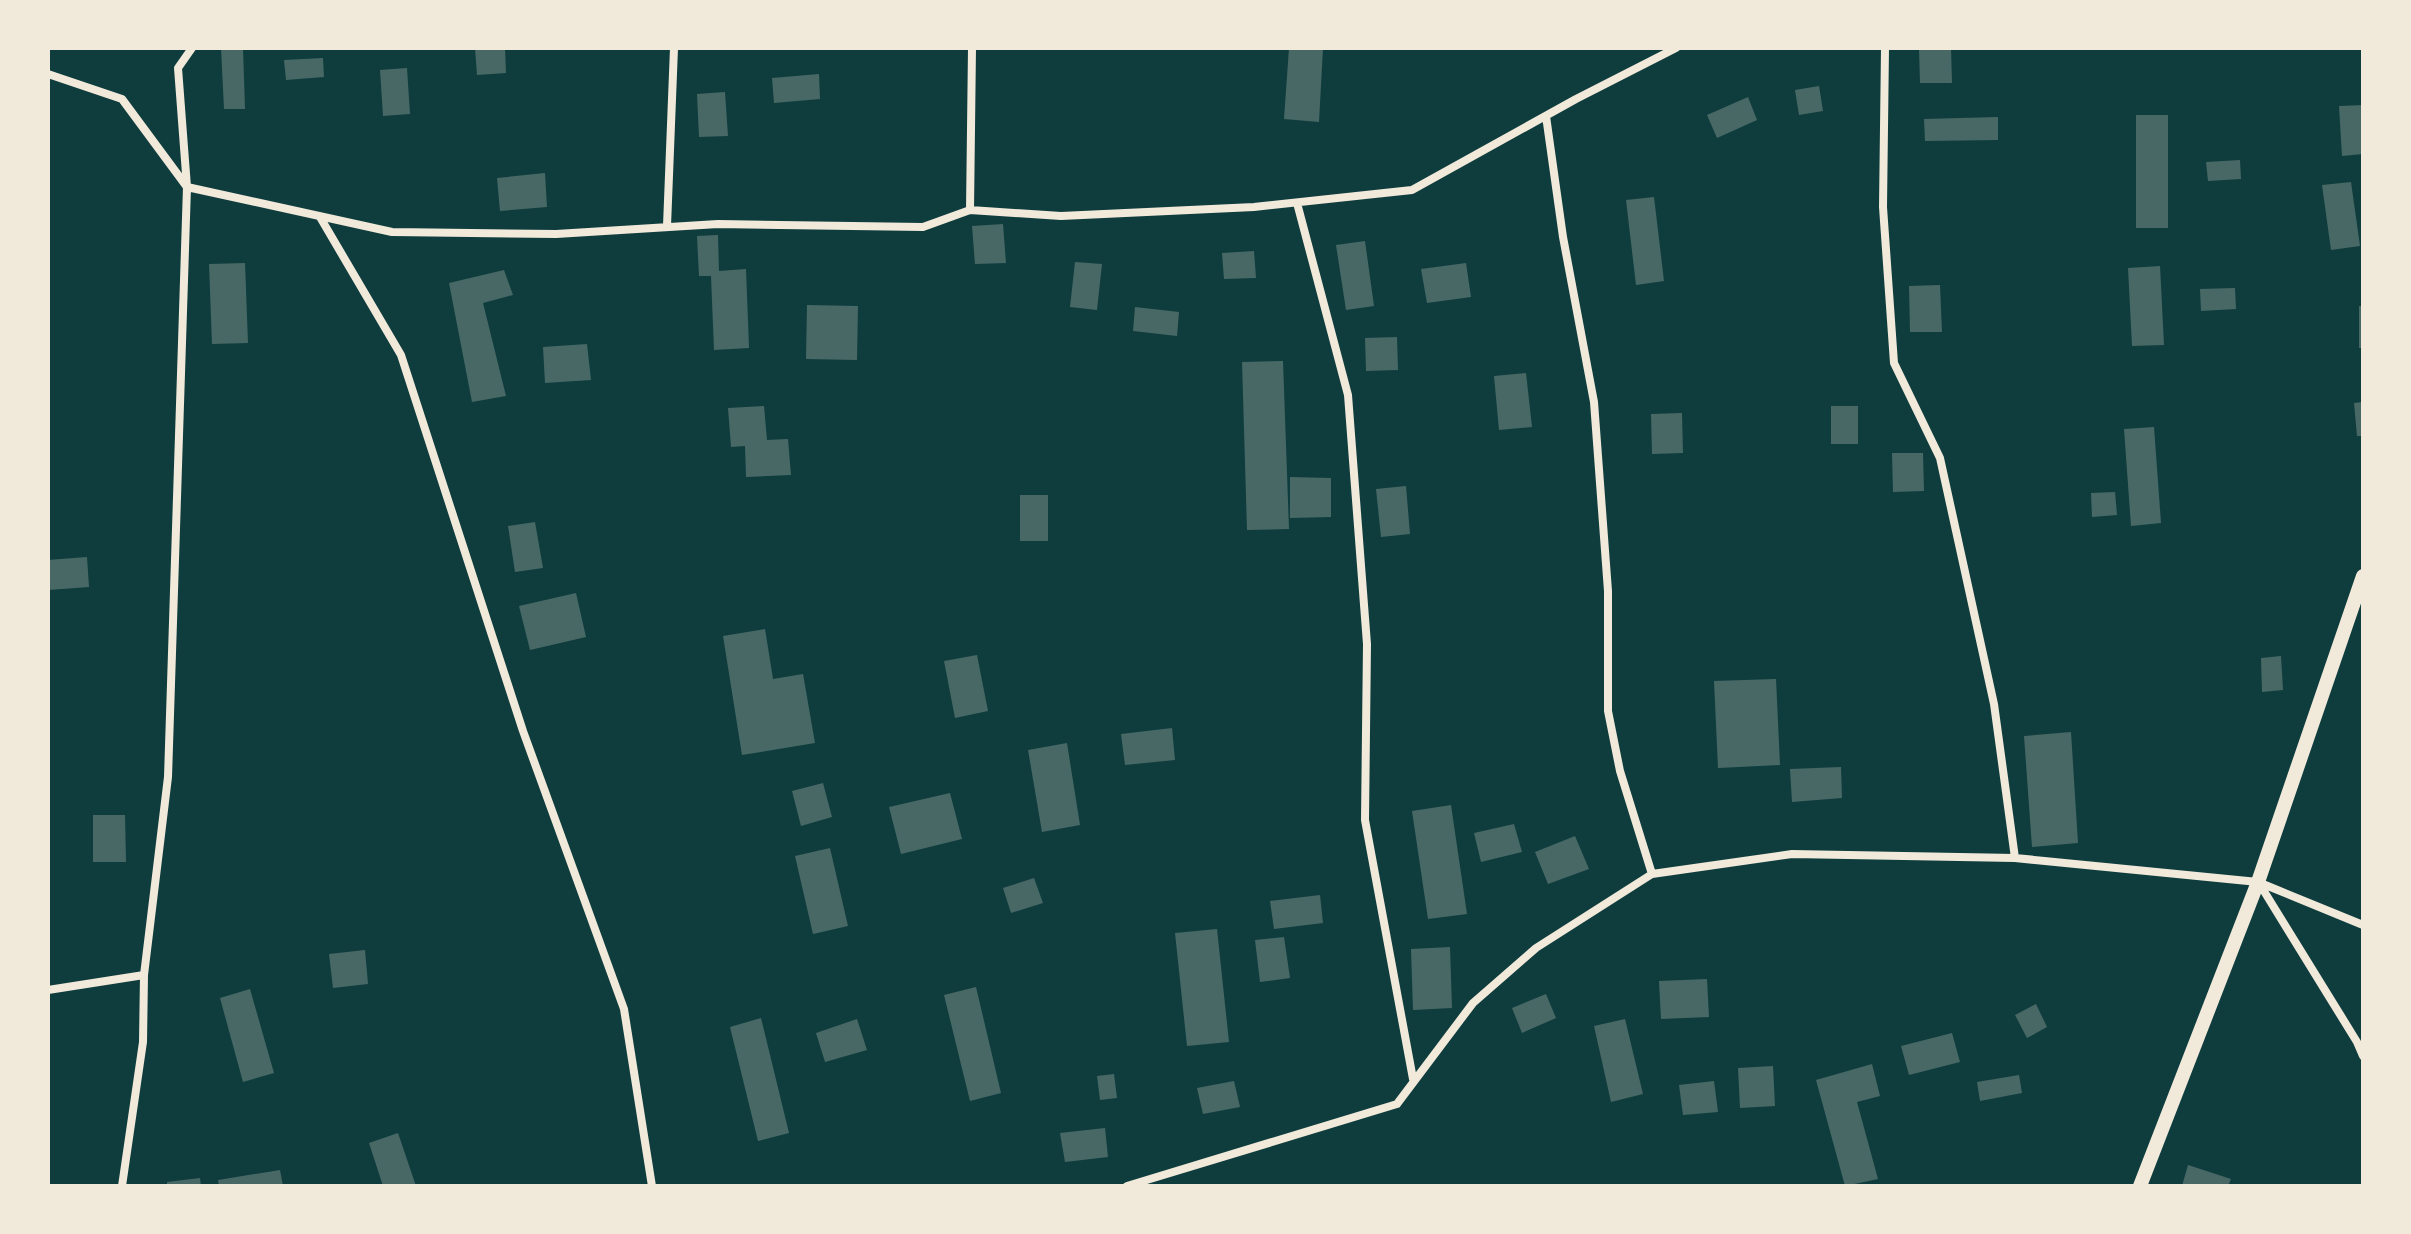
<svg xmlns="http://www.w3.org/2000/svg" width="2411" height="1234" font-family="Karla,sans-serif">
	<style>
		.building { fill: #486865 }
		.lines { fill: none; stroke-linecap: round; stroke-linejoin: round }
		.minor { stroke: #f1e9da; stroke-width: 8 }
		.tertiary { stroke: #f1e9da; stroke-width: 14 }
	</style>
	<rect width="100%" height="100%" fill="#0f3d3e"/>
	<path class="building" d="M 221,48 L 243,48 L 245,109 L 224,109 Z
		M 475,48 L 505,48 L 506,73 L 477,75 Z
		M 1289,48 L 1323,48 L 1319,122 L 1284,119 Z
		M 1919,48 L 1951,48 L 1952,83 L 1920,83 Z
		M 323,58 L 324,77 L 286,80 L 284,60 Z
		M 407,68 L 410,114 L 383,116 L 380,70 Z
		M 819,74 L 820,99 L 774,103 L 772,78 Z
		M 1819,86 L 1823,111 L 1799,115 L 1795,90 Z
		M 725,92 L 728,136 L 699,137 L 697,94 Z
		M 1748,97 L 1757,120 L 1717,138 L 1707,115 Z
		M 2363,105 L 2363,154 L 2342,156 L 2339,106 Z
		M 2136,115 L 2168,115 L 2168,228 L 2136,228 Z
		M 1998,117 L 1998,140 L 1925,141 L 1924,119 Z
		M 2240,160 L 2241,179 L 2208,181 L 2206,162 Z
		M 545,173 L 547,207 L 500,211 L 497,178 Z
		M 2351,182 L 2360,246 L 2331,250 L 2322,185 Z
		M 1654,197 L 1664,281 L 1636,285 L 1626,200 Z
		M 1003,224 L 1006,263 L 975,264 L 972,226 Z
		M 718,235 L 719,271 L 746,269 L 749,348 L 714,350 L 711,276 L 699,276 L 697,236 Z
		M 1365,241 L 1374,306 L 1346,310 L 1336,245 Z
		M 1254,251 L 1256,278 L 1224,279 L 1222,253 Z
		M 1075,262 L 1102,264 L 1097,310 L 1070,307 Z
		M 245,263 L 248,343 L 212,344 L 209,264 Z
		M 1466,263 L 1471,297 L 1427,303 L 1421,269 Z
		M 2160,266 L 2164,345 L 2132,346 L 2128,268 Z
		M 504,270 L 513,295 L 483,303 L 506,396 L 472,402 L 449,283 Z
		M 1940,285 L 1942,332 L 1910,332 L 1909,286 Z
		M 2235,288 L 2236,309 L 2201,311 L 2200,289 Z
		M 807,305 L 858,306 L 857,360 L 806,359 Z
		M 2359,306 L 2363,306 L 2363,348 L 2359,348 Z
		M 1135,307 L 1179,312 L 1177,336 L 1133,331 Z
		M 1397,337 L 1398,370 L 1366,371 L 1365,338 Z
		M 587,344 L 591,380 L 545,383 L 543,347 Z
		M 1283,361 L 1289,529 L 1247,530 L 1242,362 Z
		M 1526,373 L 1532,427 L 1499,430 L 1494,376 Z
		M 2363,402 L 2363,436 L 2357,436 L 2354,403 Z
		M 764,406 L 767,440 L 788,439 L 791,475 L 746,477 L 745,446 L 731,447 L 728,408 Z
		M 1831,406 L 1858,406 L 1858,444 L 1831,444 Z
		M 1682,413 L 1683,453 L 1652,454 L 1651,414 Z
		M 2154,427 L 2161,523 L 2131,526 L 2124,429 Z
		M 1892,453 L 1923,453 L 1924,491 L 1893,492 Z
		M 1290,477 L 1331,478 L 1331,517 L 1290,518 Z
		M 1406,486 L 1410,534 L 1381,537 L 1376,489 Z
		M 2115,492 L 2117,515 L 2092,517 L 2091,493 Z
		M 1020,495 L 1048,495 L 1048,541 L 1020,541 Z
		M 535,522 L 543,568 L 515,572 L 508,526 Z
		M 87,557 L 89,587 L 48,590 L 48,560 Z
		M 576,593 L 586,637 L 530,650 L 519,606 Z
		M 765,629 L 773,679 L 803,674 L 815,743 L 742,755 L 723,636 Z
		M 977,655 L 988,711 L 955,718 L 944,661 Z
		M 2281,656 L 2283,690 L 2262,692 L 2261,658 Z
		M 1776,679 L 1780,765 L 1718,768 L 1714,681 Z
		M 1172,728 L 1175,760 L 1125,765 L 1121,734 Z
		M 2071,732 L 2078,843 L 2032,847 L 2024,736 Z
		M 1067,743 L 1080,825 L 1042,832 L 1028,750 Z
		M 1841,767 L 1842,798 L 1792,802 L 1790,769 Z
		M 823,783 L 832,817 L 801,826 L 792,791 Z
		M 950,793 L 962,839 L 901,854 L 889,807 Z
		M 1451,805 L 1467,914 L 1428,919 L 1412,811 Z
		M 93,815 L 125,815 L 126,862 L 93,862 Z
		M 1514,824 L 1522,852 L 1481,862 L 1474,833 Z
		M 1575,836 L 1589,869 L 1548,884 L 1535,852 Z
		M 830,848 L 848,926 L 813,934 L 795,856 Z
		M 1034,878 L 1043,903 L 1011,913 L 1003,888 Z
		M 1320,895 L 1323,923 L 1274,929 L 1270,901 Z
		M 1217,929 L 1229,1042 L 1187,1046 L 1175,933 Z
		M 1284,937 L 1290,978 L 1260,982 L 1255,940 Z
		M 1450,947 L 1452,1008 L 1413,1010 L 1411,949 Z
		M 365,950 L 368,984 L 333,988 L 329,954 Z
		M 1707,979 L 1709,1017 L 1661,1019 L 1659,981 Z
		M 976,987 L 1001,1093 L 970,1101 L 944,995 Z
		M 250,989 L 274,1073 L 243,1082 L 220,998 Z
		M 1546,994 L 1556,1018 L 1522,1033 L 1512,1008 Z
		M 2036,1004 L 2047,1027 L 2027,1038 L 2015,1015 Z
		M 761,1018 L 789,1133 L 758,1141 L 730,1027 Z
		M 857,1019 L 867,1050 L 825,1062 L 816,1033 Z
		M 1625,1019 L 1643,1094 L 1611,1102 L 1594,1026 Z
		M 1952,1033 L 1960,1062 L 1909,1075 L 1901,1046 Z
		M 1872,1064 L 1880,1096 L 1857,1102 L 1878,1179 L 1845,1186 L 1816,1080 Z
		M 1773,1066 L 1775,1106 L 1740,1108 L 1738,1068 Z
		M 1114,1074 L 1117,1098 L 1100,1100 L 1097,1076 Z
		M 2019,1075 L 2022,1093 L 1980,1101 L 1977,1082 Z
		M 1234,1081 L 1240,1107 L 1203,1114 L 1197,1088 Z
		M 1714,1081 L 1718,1112 L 1683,1115 L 1679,1085 Z
		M 1105,1128 L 1108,1157 L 1065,1162 L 1060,1133 Z
		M 398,1133 L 416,1186 L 383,1186 L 369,1143 Z
		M 2188,1165 L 2231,1179 L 2228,1186 L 2182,1186 Z
		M 280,1170 L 283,1186 L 219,1186 L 218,1180 Z
		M 200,1178 L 201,1186 L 167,1186 L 167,1182 Z"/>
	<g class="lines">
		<path class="minor" d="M 1885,48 L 1883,207 L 1894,363 L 1940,458 L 1994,704 L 2015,858
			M 48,74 L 122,99 L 187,187 L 392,232 L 556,234 L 718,224 L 923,227 L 970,210 L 1061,216 L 1254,207 L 1412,190 L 1576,99 L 1676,48
			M 1546,116 L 1563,237 L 1594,402 L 1608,591 L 1608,711 L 1620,771 L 1652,874
			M 1297,203 L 1348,395 L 1367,644 L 1365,820 L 1413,1079
			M 970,210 L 972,48
			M 320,217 L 401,355 L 523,731 L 624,1009 L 652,1186
			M 667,226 L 674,48
			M 2259,883 L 2357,1042 L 2363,1056
			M 48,990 L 144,975
			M 122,1186 L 143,1042 L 144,975 L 168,777 L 187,187 L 178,68 L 192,48
			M 1127,1186 L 1397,1104 L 1473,1003 L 1536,948 L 1652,874 L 1792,854 L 2015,858 L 2258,882 L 2363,925"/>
		<path class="tertiary" d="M 2140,1186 L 2258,882 L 2363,576"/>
	</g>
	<rect width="2411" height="1234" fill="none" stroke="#f1e9da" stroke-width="100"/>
</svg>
